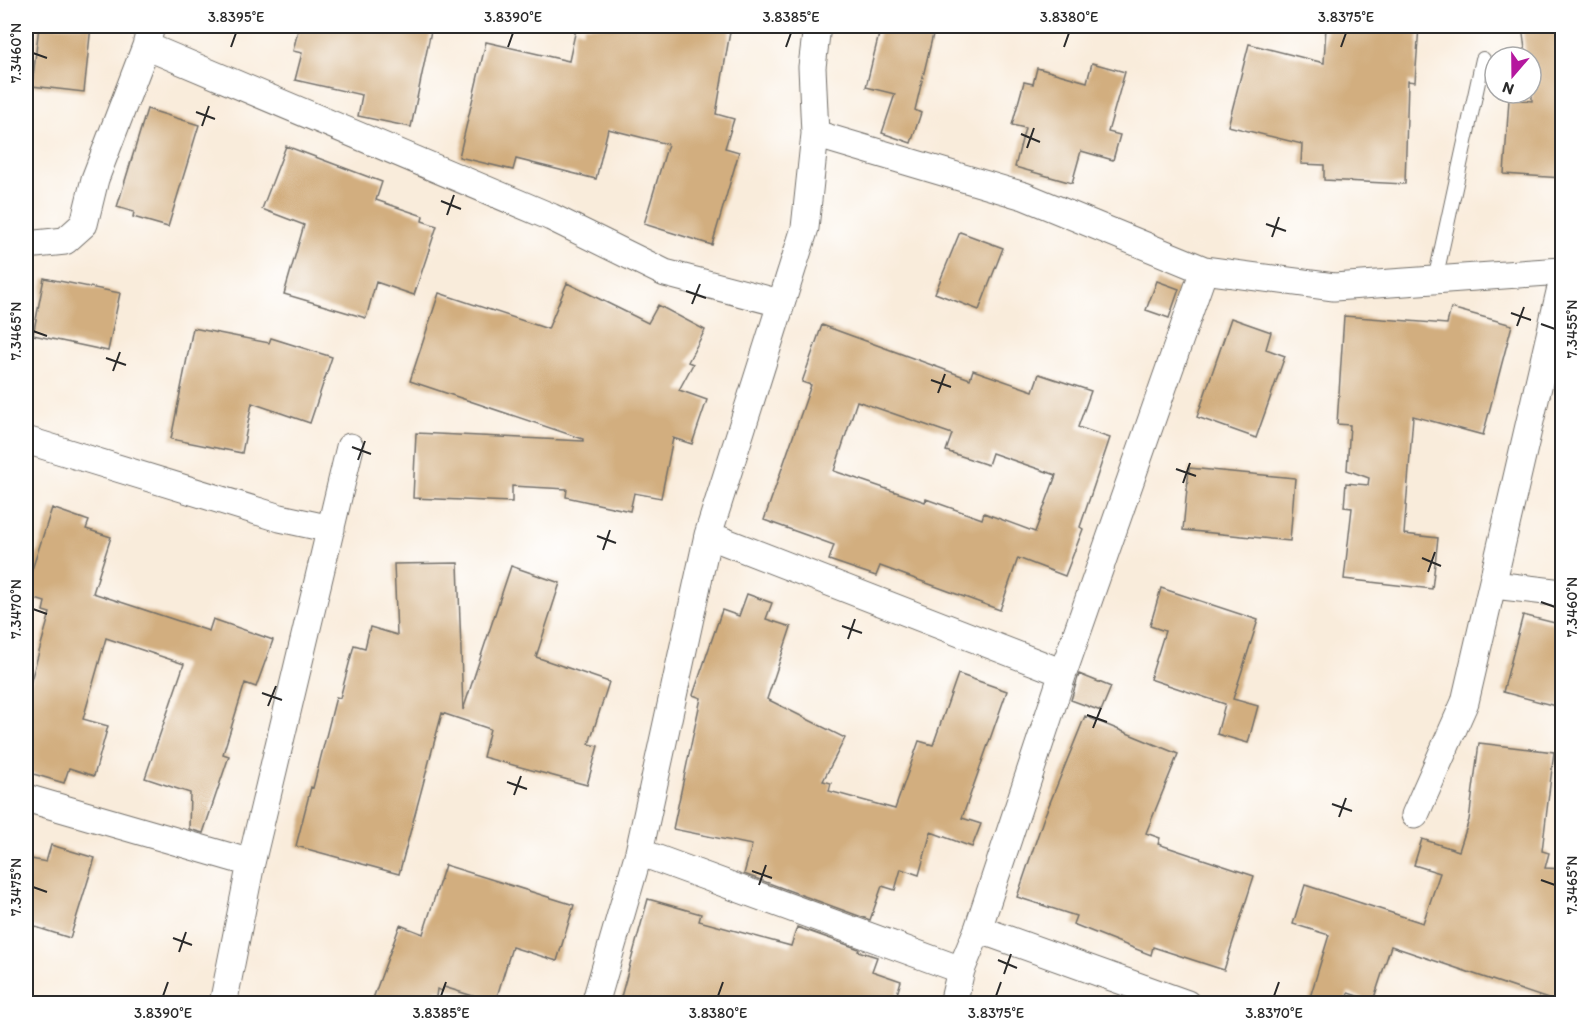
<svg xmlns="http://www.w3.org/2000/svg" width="1588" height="1029" font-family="Itim,sans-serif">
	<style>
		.building { fill: #d2ae7f; fill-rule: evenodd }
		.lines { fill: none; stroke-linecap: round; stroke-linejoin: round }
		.lane-casing { stroke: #736f69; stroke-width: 16 }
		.street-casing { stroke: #736f69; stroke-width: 29 }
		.lane { stroke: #fff; stroke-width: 14 }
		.street { stroke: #fff; stroke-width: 27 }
		.ticks { fill: none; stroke: #2b2b2b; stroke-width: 2 }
		.neatline { fill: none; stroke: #2b2b2b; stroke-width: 2 }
		.ticks-label { font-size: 15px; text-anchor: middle; fill: #2b2b2b }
	</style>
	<rect width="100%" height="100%" fill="#fff"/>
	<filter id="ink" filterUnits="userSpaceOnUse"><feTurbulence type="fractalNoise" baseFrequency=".0167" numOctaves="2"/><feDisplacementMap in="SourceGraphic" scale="12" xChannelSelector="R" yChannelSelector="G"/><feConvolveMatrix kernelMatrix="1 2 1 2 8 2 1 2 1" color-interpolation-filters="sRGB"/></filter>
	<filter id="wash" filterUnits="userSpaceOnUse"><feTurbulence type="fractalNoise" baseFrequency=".008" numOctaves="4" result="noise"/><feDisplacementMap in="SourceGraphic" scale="24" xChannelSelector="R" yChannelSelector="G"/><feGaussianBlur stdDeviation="1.35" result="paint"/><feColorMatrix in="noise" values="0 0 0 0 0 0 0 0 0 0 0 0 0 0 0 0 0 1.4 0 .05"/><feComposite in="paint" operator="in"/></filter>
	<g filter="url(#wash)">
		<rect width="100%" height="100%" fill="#f9ecdb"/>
		<g id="blocks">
			<path class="building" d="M 39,26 L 91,26 L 84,92 L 32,86 Z
				M 299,26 L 432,26 L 411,127 L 358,116 L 362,95 L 295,80 L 302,53 L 293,51 Z
				M 584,26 L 731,26 L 716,114 L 734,119 L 725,148 L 739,152 L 712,245 L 644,224 L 668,144 L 608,129 L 596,179 L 516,159 L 513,170 L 459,157 L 486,42 L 569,61 L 576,29 L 583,31 Z
				M 881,26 L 935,26 L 915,110 L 921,113 L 911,143 L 882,133 L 895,94 L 866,87 Z
				M 1326,26 L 1419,26 L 1415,82 L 1408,81 L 1405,184 L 1324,180 L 1324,165 L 1301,164 L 1302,144 L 1228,126 L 1249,44 L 1324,63 Z
				M 1522,26 L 1563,26 L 1563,178 L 1504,174 L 1509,99 L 1532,101 L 1531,57 L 1526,57 Z
				M 1092,63 L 1125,72 L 1108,132 L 1120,135 L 1113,160 L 1081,151 L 1072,183 L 1015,167 L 1025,128 L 1012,125 L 1024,82 L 1033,84 L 1037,68 L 1087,82 Z
				M 147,109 L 199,125 L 168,227 L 133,217 L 134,212 L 117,207 Z
				M 286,146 L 382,182 L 376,200 L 423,216 L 422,221 L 437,226 L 414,295 L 376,282 L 366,318 L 284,294 L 304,225 L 262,209 Z
				M 960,232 L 1003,248 L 979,310 L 935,293 Z
				M 44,278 L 120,293 L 108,351 L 33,335 Z
				M 1157,281 L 1179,289 L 1169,318 L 1146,310 Z
				M 567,283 L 648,323 L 658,305 L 705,330 L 688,362 L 693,364 L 679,390 L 707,400 L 692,444 L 673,438 L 661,498 L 634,493 L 630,511 L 566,497 L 567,489 L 512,486 L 512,502 L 413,498 L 416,433 L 583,441 L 583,439 L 410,381 L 439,293 L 548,329 Z
				M 1451,308 L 1512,325 L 1483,435 L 1413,416 L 1404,534 L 1438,538 L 1432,589 L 1344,579 L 1352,508 L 1344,507 L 1346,483 L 1368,485 L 1369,478 L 1347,470 L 1350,425 L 1337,424 L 1344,316 L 1447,324 Z
				M 1231,318 L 1271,332 L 1266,349 L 1285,356 L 1256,438 L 1197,417 Z
				M 822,325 L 970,379 L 973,370 L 1033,391 L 1039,374 L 1091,391 L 1078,427 L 1110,438 L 1080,527 L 1083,529 L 1065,576 L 1018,558 L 1000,610 L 880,566 L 876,576 L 829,560 L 834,545 L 764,520 L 811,385 L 802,382 ZM 857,401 L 952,434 L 946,451 L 988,465 L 992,453 L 1056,475 L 1035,532 L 984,513 L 982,519 L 926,499 L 925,502 L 834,471 Z
				M 193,328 L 269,343 L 271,338 L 332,357 L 310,423 L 252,403 L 242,453 L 171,439 Z
				M 1189,468 L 1295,478 L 1290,541 L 1183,530 Z
				M 52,508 L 89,521 L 86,529 L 111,537 L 93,593 L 209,631 L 213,619 L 273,640 L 256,687 L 245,683 L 223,754 L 229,756 L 203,833 L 189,829 L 190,793 L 145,778 L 184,664 L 106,638 L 83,719 L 108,726 L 94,776 L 69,768 L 64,783 L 30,773 L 32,764 L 26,762 L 26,698 L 50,613 L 43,611 L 45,602 L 26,596 L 26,588 Z
				M 458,563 L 463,710 L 511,566 L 560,583 L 536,657 L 609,682 L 589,744 L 598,746 L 587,785 L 483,757 L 490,729 L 442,713 L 399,874 L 296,846 L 311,787 L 313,788 L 336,697 L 340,698 L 354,645 L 365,648 L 370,627 L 397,635 L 394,564 Z
				M 1161,588 L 1258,620 L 1233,699 L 1258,706 L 1248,743 L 1217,734 L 1225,704 L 1150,679 L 1165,631 L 1150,626 Z
				M 747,594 L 772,603 L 766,619 L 791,627 L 767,699 L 845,738 L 823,781 L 831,783 L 829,791 L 895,809 L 919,741 L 933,745 L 958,674 L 1007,691 L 962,818 L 981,824 L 972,847 L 931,832 L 919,875 L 901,869 L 895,890 L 882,886 L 870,920 L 744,874 L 752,845 L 673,829 L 701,698 L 693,695 L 722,610 L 739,616 Z
				M 1523,615 L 1563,625 L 1563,708 L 1503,692 Z
				M 1079,674 L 1111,687 L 1101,711 L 1071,700 Z
				M 1085,716 L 1178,754 L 1146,833 L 1160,838 L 1158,844 L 1254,876 L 1224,970 L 1153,947 L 1151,955 L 1073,924 L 1076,916 L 1017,897 L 1043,820 Z
				M 1479,743 L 1554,752 L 1542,851 L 1549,853 L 1545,868 L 1563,869 L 1563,1004 L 1391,946 L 1373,1001 L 1348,993 L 1345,1004 L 1308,1004 L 1329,935 L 1293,924 L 1305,885 L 1423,923 L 1440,873 L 1414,865 L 1422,839 L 1459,851 L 1469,820 Z
				M 51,845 L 95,858 L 70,938 L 26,924 L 26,858 L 46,862 Z
				M 445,865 L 574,905 L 557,961 L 512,947 L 495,1003 L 444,987 L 442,991 L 437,989 L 435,1004 L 371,1004 L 400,925 L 423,934 Z
				M 648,899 L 701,914 L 699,921 L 791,946 L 797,927 L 859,949 L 858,951 L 877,957 L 872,971 L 901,981 L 894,1004 L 619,1004 Z"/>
		</g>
	</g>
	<g filter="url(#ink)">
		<use href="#blocks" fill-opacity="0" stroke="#736f69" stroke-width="1.5"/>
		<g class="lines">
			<defs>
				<path id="lane" d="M 1435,280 L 1483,59"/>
				<path id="street" d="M 146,46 L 551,217 L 665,273 L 780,303
					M 815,134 L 1024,196 L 1204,270 L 1334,287 L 1562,271
					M 26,245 L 65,241 L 84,224 L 95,179 L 146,46 L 151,26
					M 26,440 L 280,518 L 331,529
					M 708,535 L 1063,673
					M 1494,585 L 1562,593
					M 26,798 L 251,863
					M 1415,815 L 1465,702 L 1562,283
					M 639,852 L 961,970
					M 978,929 L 1187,1004
					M 223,1004 L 251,863 L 350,447
					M 595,1004 L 639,852 L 708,535 L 805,228 L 815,134 L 812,67 L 817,26
					M 953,1004 L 961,970 L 978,929 L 1063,673 L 1204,270"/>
			</defs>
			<use href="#lane" class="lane-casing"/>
			<use href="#street" class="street-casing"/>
			<use href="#lane" class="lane"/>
			<use href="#street" class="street"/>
		</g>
	</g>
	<path class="ticks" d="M 231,47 L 236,33M 508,47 L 513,33M 786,47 L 791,33M 1064,47 L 1069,33M 1341,47 L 1346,33M 33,53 L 47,58M 196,112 L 215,119M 202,126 L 209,106M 1021,134 L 1040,142M 1027,148 L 1034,128M 441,201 L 461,209M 447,215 L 454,195M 1266,224 L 1286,231M 1272,237 L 1279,217M 686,291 L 706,298M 692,304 L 700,284M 1511,313 L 1531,320M 1541,324 L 1555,329M 1517,326 L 1524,307M 33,331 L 47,336M 106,358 L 126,365M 113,371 L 120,352M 931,380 L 951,387M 938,393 L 945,374M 352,447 L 371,454M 358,460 L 365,441M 1176,469 L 1196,476M 1183,483 L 1190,463M 597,536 L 616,543M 603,550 L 610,530M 1422,558 L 1441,566M 1428,572 L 1435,552M 1541,602 L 1555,607M 33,609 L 47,614M 842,626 L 862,633M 848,639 L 855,619M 262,693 L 282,700M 268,706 L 276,686M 1087,715 L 1107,722M 1093,728 L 1101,708M 507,782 L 527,789M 514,795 L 521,776M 1332,804 L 1352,811M 1339,817 L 1346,798M 752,871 L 772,878M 1541,880 L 1555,885M 759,885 L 766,865M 33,887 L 47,892M 173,938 L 192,945M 179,952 L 186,932M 998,960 L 1017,968M 1004,974 L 1011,954M 163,996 L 168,982M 441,996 L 446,982M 718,996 L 723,982M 996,996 L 1001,982M 1274,996 L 1279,982"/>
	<rect width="1588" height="1029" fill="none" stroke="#fff" stroke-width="66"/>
	<g transform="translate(1513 75) rotate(200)"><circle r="28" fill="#ffffff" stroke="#aaaaaa" stroke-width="1.5"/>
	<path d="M0-4.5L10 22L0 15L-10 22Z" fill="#b5179e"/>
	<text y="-9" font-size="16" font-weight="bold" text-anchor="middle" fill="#2b2b2b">N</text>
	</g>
	<rect x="33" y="33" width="1522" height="963" class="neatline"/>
	<g class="ticks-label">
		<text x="236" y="22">3.8395°E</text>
		<text x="513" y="22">3.8390°E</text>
		<text x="791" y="22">3.8385°E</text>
		<text x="1069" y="22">3.8380°E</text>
		<text x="1346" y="22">3.8375°E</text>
		<text transform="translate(16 53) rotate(-90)" y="5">7.3460°N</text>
		<text transform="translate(1572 329) rotate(-90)" y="5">7.3455°N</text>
		<text transform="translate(16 331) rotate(-90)" y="5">7.3465°N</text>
		<text transform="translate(1572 607) rotate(-90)" y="5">7.3460°N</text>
		<text transform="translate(16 609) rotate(-90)" y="5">7.3470°N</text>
		<text transform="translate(1572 885) rotate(-90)" y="5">7.3465°N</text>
		<text transform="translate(16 887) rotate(-90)" y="5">7.3475°N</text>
		<text x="163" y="1018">3.8390°E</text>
		<text x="441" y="1018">3.8385°E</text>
		<text x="718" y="1018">3.8380°E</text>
		<text x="996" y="1018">3.8375°E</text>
		<text x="1274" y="1018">3.8370°E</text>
	</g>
</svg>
